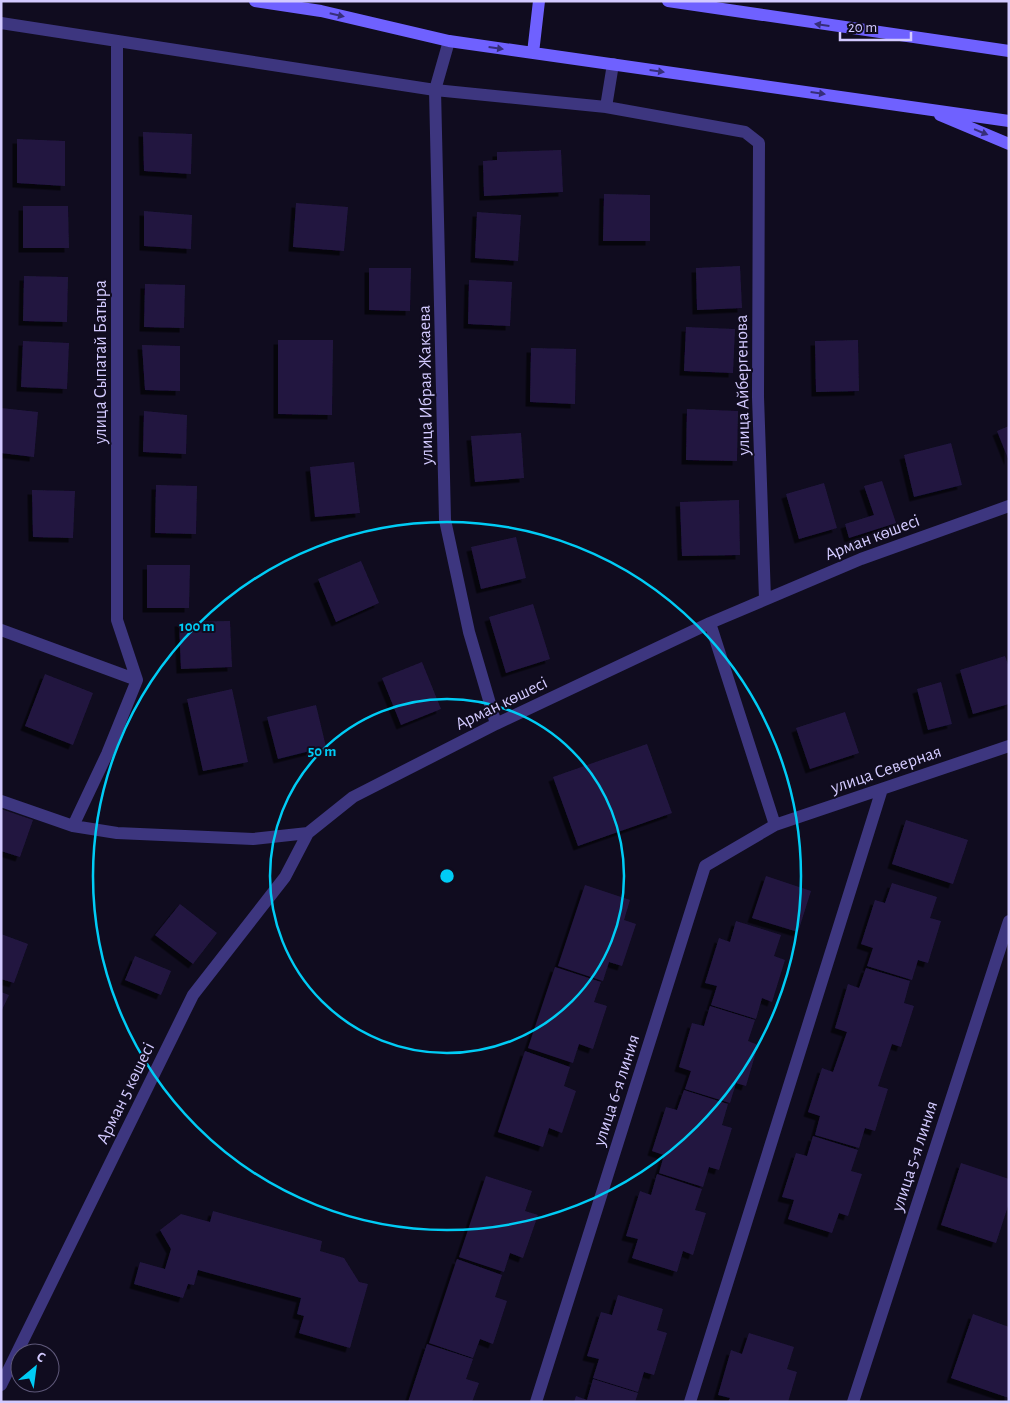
<svg xmlns="http://www.w3.org/2000/svg" width="1010" height="1403" font-family="'Alegreya Sans',sans-serif">
	<style>
		.building { fill: #221740; filter: url(#shadow) }
		.lines { fill: none; stroke-linecap: round; stroke-linejoin: round }
		.street { stroke: #3d367f; stroke-width: 12 }
		.secondary { stroke: #6f61ff; stroke-width: 12 }
		.oneway { fill: #362e79 }
		.ring { fill: none; stroke: #00ccf5; stroke-width: 2.5 }
		.labels { text-anchor: middle; stroke-width: 4; stroke-linejoin: round; paint-order: stroke }
		.street-label { font-size: 18px; fill: #d3caff; stroke: #100c1f }
		.centre { fill: #00ccf5; stroke: #100c1f; stroke-width: 2.5 }
		.ring-label { font-size: 15px; text-anchor: middle; font-weight: bold; fill: #00ccf5; stroke: #100c1f; stroke-width: 4; stroke-linejoin: round; paint-order: stroke }
	</style>
	<defs>
		<filter id="shadow"><feDropShadow dx="-4.5" dy="4.5" stdDeviation="0" flood-color="#0009"/></filter>
	</defs>
	<rect width="100%" height="100%" fill="#100c1f"/>
	<path class="building" d="M 143,132 L 192,134 L 191,174 L 144,171 Z
		M 17,139 L 65,141 L 65,186 L 17,183 Z
		M 561,150 L 563,192 L 484,196 L 483,161 L 497,160 L 497,152 Z
		M 604,194 L 650,195 L 650,241 L 603,241 Z
		M 296,203 L 348,207 L 344,251 L 293,247 Z
		M 23,206 L 68,206 L 69,248 L 23,248 Z
		M 144,211 L 192,215 L 191,249 L 144,246 Z
		M 477,212 L 521,215 L 518,261 L 475,258 Z
		M 740,266 L 742,308 L 697,310 L 696,268 Z
		M 369,268 L 411,268 L 410,311 L 369,310 Z
		M 24,276 L 68,277 L 67,322 L 23,321 Z
		M 469,280 L 512,282 L 510,326 L 468,324 Z
		M 145,284 L 185,285 L 184,328 L 144,327 Z
		M 686,327 L 735,329 L 733,373 L 684,371 Z
		M 278,340 L 333,340 L 332,415 L 278,414 Z
		M 858,340 L 859,391 L 816,392 L 815,341 Z
		M 23,341 L 69,343 L 67,389 L 21,387 Z
		M 142,345 L 180,346 L 180,391 L 145,390 Z
		M 531,348 L 576,349 L 575,404 L 530,402 Z
		M 1,408 L 38,412 L 34,457 L 1,453 Z
		M 687,409 L 738,411 L 737,461 L 686,460 Z
		M 144,411 L 187,415 L 186,454 L 143,452 Z
		M 1009,426 L 1009,461 L 997,431 Z
		M 521,433 L 524,478 L 475,482 L 471,436 Z
		M 951,443 L 962,485 L 914,497 L 904,455 Z
		M 354,462 L 360,513 L 315,517 L 310,467 Z
		M 882,481 L 896,523 L 849,538 L 845,524 L 874,515 L 864,486 Z
		M 824,483 L 837,528 L 799,539 L 786,494 Z
		M 156,485 L 197,486 L 196,534 L 155,533 Z
		M 32,490 L 75,491 L 73,538 L 33,537 Z
		M 739,500 L 740,555 L 682,556 L 680,502 Z
		M 516,537 L 526,578 L 481,589 L 471,547 Z
		M 361,561 L 379,603 L 336,622 L 318,579 Z
		M 147,565 L 190,565 L 189,608 L 147,608 Z
		M 533,604 L 550,659 L 506,673 L 489,617 Z
		M 230,621 L 232,667 L 181,669 L 179,622 Z
		M 1005,656 L 1009,667 L 1009,704 L 973,714 L 960,670 Z
		M 422,662 L 441,709 L 401,725 L 382,678 Z
		M 45,674 L 93,693 L 73,745 L 25,726 Z
		M 941,682 L 952,724 L 928,730 L 917,689 Z
		M 232,689 L 248,762 L 203,771 L 187,699 Z
		M 316,705 L 326,747 L 278,759 L 267,717 Z
		M 845,712 L 859,753 L 810,769 L 796,728 Z
		M 647,744 L 672,813 L 578,846 L 553,777 Z
		M 1,809 L 33,820 L 20,857 L 1,851 Z
		M 906,820 L 968,840 L 953,884 L 892,864 Z
		M 766,876 L 811,891 L 798,932 L 752,918 Z
		M 892,883 L 937,897 L 930,918 L 941,921 L 928,963 L 918,960 L 912,980 L 867,966 L 873,948 L 861,944 L 875,900 L 885,903 Z
		M 585,885 L 630,900 L 624,920 L 636,924 L 622,966 L 609,962 L 603,981 L 558,966 Z
		M 180,904 L 217,933 L 193,964 L 155,935 Z
		M 736,921 L 781,935 L 774,956 L 785,960 L 772,1002 L 762,998 L 756,1019 L 711,1005 L 717,986 L 705,983 L 719,938 L 730,942 Z
		M 1,934 L 28,944 L 14,983 L 1,979 Z
		M 135,956 L 171,971 L 161,995 L 125,980 Z
		M 555,967 L 601,982 L 594,1002 L 607,1006 L 593,1049 L 579,1044 L 573,1063 L 528,1048 Z
		M 866,968 L 910,981 L 904,1003 L 914,1006 L 901,1047 L 892,1044 L 878,1086 L 888,1089 L 875,1131 L 865,1128 L 859,1148 L 815,1135 L 820,1116 L 808,1112 L 822,1068 L 833,1072 L 847,1032 L 835,1028 L 848,984 L 859,988 Z
		M 1,992 L 9,995 L 1,1012 Z
		M 710,1006 L 755,1020 L 748,1041 L 758,1045 L 746,1086 L 736,1083 L 730,1103 L 685,1089 L 691,1071 L 679,1067 L 692,1023 L 704,1026 Z
		M 525,1051 L 570,1067 L 564,1086 L 576,1091 L 562,1133 L 549,1128 L 543,1147 L 498,1132 Z
		M 684,1090 L 728,1104 L 722,1125 L 732,1128 L 719,1170 L 709,1167 L 703,1187 L 659,1173 L 664,1155 L 652,1151 L 666,1107 L 677,1110 Z
		M 813,1136 L 858,1150 L 851,1171 L 862,1174 L 848,1216 L 839,1213 L 832,1233 L 788,1219 L 794,1200 L 782,1197 L 796,1153 L 807,1156 Z
		M 961,1163 L 1009,1179 L 1009,1203 L 996,1243 L 941,1225 Z
		M 657,1174 L 702,1189 L 695,1210 L 706,1213 L 693,1255 L 683,1251 L 677,1272 L 632,1258 L 638,1239 L 626,1236 L 640,1191 L 651,1195 Z
		M 486,1176 L 532,1191 L 525,1211 L 538,1215 L 523,1258 L 510,1253 L 504,1272 L 459,1257 Z
		M 213,1211 L 322,1241 L 320,1251 L 344,1258 L 359,1282 L 368,1284 L 350,1348 L 299,1333 L 304,1316 L 297,1314 L 301,1298 L 198,1270 L 194,1285 L 188,1284 L 183,1298 L 134,1284 L 140,1262 L 165,1269 L 171,1249 L 160,1230 L 181,1214 L 210,1222 Z
		M 457,1259 L 502,1275 L 495,1297 L 507,1301 L 493,1344 L 480,1339 L 473,1358 L 429,1343 Z
		M 618,1295 L 663,1309 L 657,1330 L 667,1333 L 654,1375 L 644,1372 L 638,1392 L 593,1378 L 599,1359 L 587,1356 L 601,1312 L 612,1315 Z
		M 973,1314 L 1009,1327 L 1009,1398 L 951,1378 Z
		M 749,1333 L 794,1347 L 787,1369 L 797,1372 L 788,1402 L 728,1402 L 730,1398 L 718,1395 L 731,1350 L 742,1354 Z
		M 427,1344 L 473,1359 L 466,1379 L 479,1383 L 472,1402 L 408,1402 Z
		M 593,1379 L 638,1393 L 635,1402 L 574,1402 L 576,1396 L 587,1400 Z"/>
	<g class="lines">
		<path class="street" d="M 1,23 L 435,90 L 606,107 L 745,132 L 759,143 L 758,397 L 765,599
			M 117,41 L 117,620 L 137,680
			M 449,41 L 435,90 L 445,520 L 469,632 L 496,724
			M 606,107 L 613,64
			M 710,623 L 775,825
			M 1,630 L 137,680
			M 1,801 L 73,826 L 117,833 L 253,839 L 308,833 L 353,797 L 496,724 L 710,623 L 861,559 L 1009,506
			M 73,826 L 107,754 L 137,680
			M 1,1385 L 193,995 L 285,877 L 308,833
			M 536,1402 L 705,866 L 775,825 L 1009,746
			M 690,1402 L 882,789
			M 853,1402 L 1009,921"/>
		<path class="secondary" d="M 255,1 L 321,11 L 449,41 L 1009,121
			M 668,1 L 1009,51
			M 533,53 L 539,1
			M 940,115 L 1009,144"/>
	</g>
	<defs><path id="oneway-solid" d="M-6-.8H1V-3.2L6.5 0L1 3.2V.8H-6Z" transform="scale(1.25)"/></defs>
	<g class="oneway">
		<use href="#oneway-solid" transform="translate(337 15) rotate(13)"/>
		<use href="#oneway-solid" transform="translate(822 25) rotate(-172)"/>
		<use href="#oneway-solid" transform="translate(496 48) rotate(8)"/>
		<use href="#oneway-solid" transform="translate(657 71) rotate(8)"/>
		<use href="#oneway-solid" transform="translate(818 93) rotate(8)"/>
		<use href="#oneway-solid" transform="translate(981 132) rotate(22)"/>
	</g>
	<g class="ring">
		<circle cx="447" cy="876" r="177"/>
		<circle cx="447" cy="876" r="354"/>
	</g>
	<g class="labels">
		<g class="street-label">
			<text transform="translate(100 362) rotate(-90)" y="6">улица Сыпатай Батыра</text>
			<text transform="translate(425 385) rotate(-91)" y="6">улица Ибрая Жакаева</text>
			<text transform="translate(742 385) rotate(-91)" y="6">улица Айбергенова</text>
			<text transform="translate(872 537) rotate(-21)" y="6">Арман көшесі</text>
			<text transform="translate(501 703) rotate(-26)" y="6">Арман көшесі</text>
			<text transform="translate(886 769) rotate(-19)" y="6">улица Северная</text>
			<text transform="translate(616 1090) rotate(-72)" y="6">улица 6-я линия</text>
			<text transform="translate(125 1093) rotate(-64)" y="6">Арман 5 көшесі</text>
			<text transform="translate(914 1156) rotate(-72)" y="6">улица 5-я линия</text>
		</g>
	</g>
	<circle cx="447" cy="876" r="8" class="centre"/>
	<g class="ring-label">
		<text x="197" y="631">100 m</text>
		<text x="322" y="756">50 m</text>
	</g>
	<rect width="1010" height="1403" fill="none" stroke="#d3caff" stroke-width="5"/>
	<g transform="translate(35 1368) rotate(29)"><circle r="24" fill="#100c1f" stroke="#5e5879"/>
	<path d="M0-4L9 19L0 12L-9 19Z" fill="#00ccf5"/>
	<text y="-8" font-size="14" font-weight="bold" text-anchor="middle" fill="#d3caff">С</text>
	</g>
	<path d="M840 32v8h71v-8" fill="none" stroke="#d3caff" stroke-width="2.5"/>
	<text x="848" y="32" font-size="15" fill="#d3caff" stroke="#100c1f" stroke-width="4" paint-order="stroke">20 m</text>
</svg>
